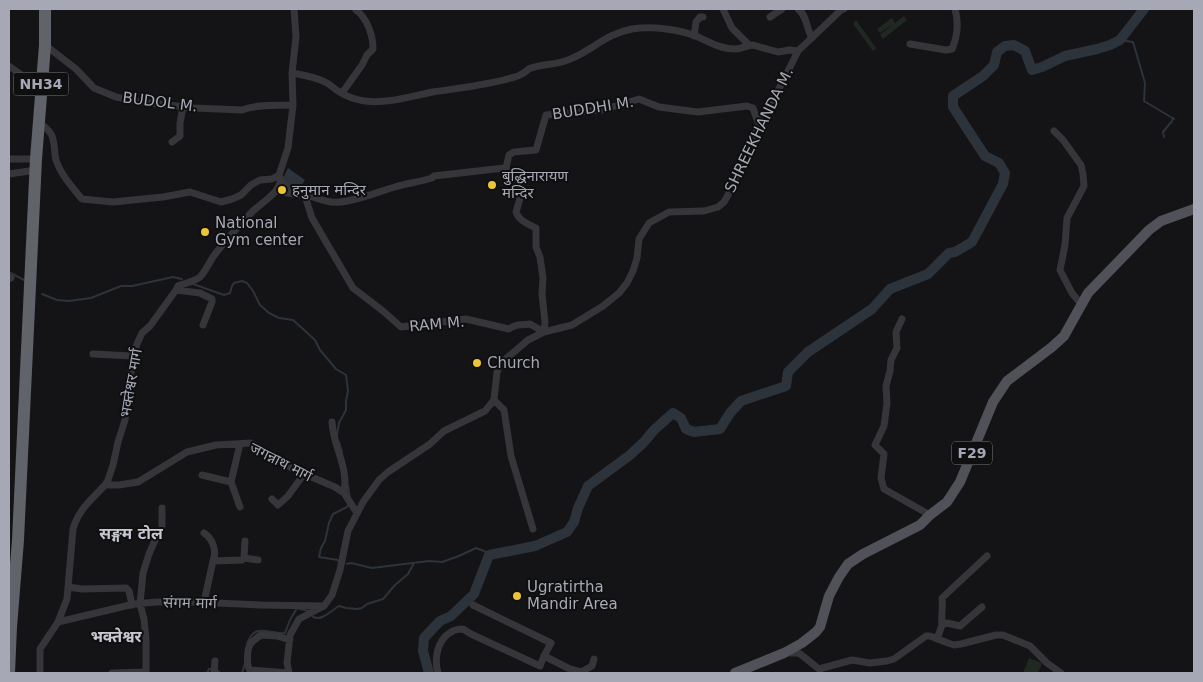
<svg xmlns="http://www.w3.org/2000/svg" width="1203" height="682" font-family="'DejaVu Sans','Noto Sans Devanagari',sans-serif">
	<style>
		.green { fill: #202822 }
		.water { fill: #2c333b }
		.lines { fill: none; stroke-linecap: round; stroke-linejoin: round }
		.stream { stroke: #2c333b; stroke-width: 2 }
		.river { stroke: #2c333b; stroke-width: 10 }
		.street { stroke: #35353a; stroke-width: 7 }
		.primary { stroke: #515259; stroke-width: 10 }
		.highway { stroke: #61636b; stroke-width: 12 }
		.poi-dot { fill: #ecc435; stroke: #0f0f10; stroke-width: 2 }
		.labels { text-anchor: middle; stroke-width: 4; stroke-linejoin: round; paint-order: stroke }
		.shield { fill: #0f0f10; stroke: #797b84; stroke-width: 1 }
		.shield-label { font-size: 14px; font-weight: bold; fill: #a6a9b5 }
		.street-label { font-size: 15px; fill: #a6a9b5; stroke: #0f0f10 }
		.poi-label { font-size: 15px; fill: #a6a9b5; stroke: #0f0f10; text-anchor: start }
		.neighbourhood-label { font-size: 16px; font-weight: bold; fill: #c7c8d2; stroke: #0f0f10 }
	</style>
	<rect width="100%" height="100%" fill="#141416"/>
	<path class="green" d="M 904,16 L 907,20 L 883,39 L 880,35 L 893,24 L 880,33 L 877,29 L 892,18 L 895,23 Z
		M 856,20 L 876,48 L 873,51 L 853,24 Z
		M 1029,658 L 1042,663 L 1038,673 L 1023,673 Z"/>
	<path class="water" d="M 288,168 L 305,180 L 300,188 L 297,190 L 282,180 Z"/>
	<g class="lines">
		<path class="stream" d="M 1120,40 L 1133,42 L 1145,83 L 1144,101 L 1174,119
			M 1164,137 L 1163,132 L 1172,121 L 1173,118
			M 9,272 L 24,280
			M 193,284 L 224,295 L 230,293 L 232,286 L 234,283 L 242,281 L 247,283 L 253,291 L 260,305 L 269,313 L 279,318 L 293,320 L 315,340 L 320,350 L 336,369 L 346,375 L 348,391 L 346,401 L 346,410 L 339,423 L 337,435
			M 42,294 L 57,300 L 69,301 L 91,298 L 121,286 L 132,286 L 173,277 L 182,279
			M 339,442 L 342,452
			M 348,486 L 350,498
			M 339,562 L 338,560 L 319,557 L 321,548 L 325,541 L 329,523 L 333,514 L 347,507 L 348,505
			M 347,564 L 351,563 L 372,568 L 429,561 L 442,562 L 459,556 L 476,548 L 484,551 L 489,555
			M 313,617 C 322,621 331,611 339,606 L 346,608 L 357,609 L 362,608 L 367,604 L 383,599 L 395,585 L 408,574 L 414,563
			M 247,644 C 255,621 269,635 285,633 L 290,620 L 297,608 L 308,611
			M 217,670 L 220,673
			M 207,673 L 209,669 L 212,669
			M 242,673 L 245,664"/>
		<path class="river" d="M 429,673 L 423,651 L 424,638 L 440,621 L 451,616 L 474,594 L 489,555 L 535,546 L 567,532 L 574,522 L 578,508 L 588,486 L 630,455 L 644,442 L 654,430 L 673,413 L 681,418 L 686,429 L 694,432 L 720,429 L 730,413 L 741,401 L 786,386 L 788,372 L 808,352 L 872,309 L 890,289 L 928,274 L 949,253 L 955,252 L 972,242 L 1003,184 L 1005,173 L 999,163 L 985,156 L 953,107 L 953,96 L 983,76 L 994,65 L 997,52 L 1005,46 L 1014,45 L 1025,51 L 1032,70 L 1042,67 L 1065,56 L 1097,49 L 1110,45 L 1120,40 L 1144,9"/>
		<path class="street" d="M 723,9 L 732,28 L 749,45
			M 798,9 C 807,15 806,28 812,38
			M 770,17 L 782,9
			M 694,36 L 696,22 L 700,17 L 703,17
			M 910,44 L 946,50 L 952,49 C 958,35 959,23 955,9
			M 45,45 L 76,69 L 94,88 L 116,97 L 141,102 L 194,108 L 242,110 C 258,104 276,106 293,105
			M 9,66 L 41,89
			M 292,73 C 303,75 315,77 325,82 C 330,84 333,88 338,91 C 346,96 355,100 365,101 C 388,104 411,96 433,92 C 458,88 487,85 511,78 C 516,77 521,75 525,72 C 528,70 528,69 531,68 C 542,64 554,65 565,61 C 590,53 604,34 632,29 C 652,26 677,29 696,36 C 709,42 721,49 735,49 C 742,49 747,45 753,45 L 778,52 L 790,50 L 798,51
			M 342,93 L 362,65 L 367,55 L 373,49 C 373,35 367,18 356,10
			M 39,122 C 43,126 50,130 52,136 C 55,143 54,152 56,160 C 61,175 72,187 82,199 L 113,202 L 163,197 L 190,192 L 221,202 L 232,199 L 241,195 L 251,185 L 260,180 L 272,179 L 279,175
			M 1054,131 L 1063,140 L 1081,165 L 1083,174 L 1084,186 L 1067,218 L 1065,245 L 1060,270 L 1072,293 L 1081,304
			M 172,142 L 180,136 L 180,123 L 183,107
			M 9,159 L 36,159
			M 9,174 L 36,170
			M 280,182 C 296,190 313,199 331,202 C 348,204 377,192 395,187 C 407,183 420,182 432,178 L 434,176 L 495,169 L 506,168 L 509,155 L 514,152 L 536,150 L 546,115 L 602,110 L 639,99 L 659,107 L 698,112 L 747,106 L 753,108 L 759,125
			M 276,191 L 305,196 L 312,218 L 353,288 L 383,311 L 401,327 L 466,319 L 509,329 C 517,323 520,326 530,324 L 544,332 L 545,322 L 542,294 L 543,278 L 540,257 L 536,247 L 536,228 C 528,224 519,221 516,212 L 521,195 L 522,183 L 513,178 L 506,168
			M 9,277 L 11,278
			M 176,290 L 200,293 L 212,299 L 212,302 L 203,325
			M 902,319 L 896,332 L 897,348 L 891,360 L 890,371 L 886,386 L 887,403 L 884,426 L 875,445 L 884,454 L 881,478 L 884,489 L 930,515
			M 93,354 L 133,356
			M 494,400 L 504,410 L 511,456 L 533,529
			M 332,422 C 333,446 349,467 344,493 L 357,513
			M 202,475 L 231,482
			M 105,485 L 119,485 L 138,482 L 187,452 L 216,445 L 251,443 L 295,470 L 335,487 L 344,493
			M 272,499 L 278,505 L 288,496 L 304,474
			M 240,507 L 231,482 L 240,444
			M 204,533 C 213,539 217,551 213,561
			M 245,541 L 244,558 L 258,560
			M 68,587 L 82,589 L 126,588 L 129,591 L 132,605
			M 204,602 L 213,561 L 242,560 L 244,558
			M 473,605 L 551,643 L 544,656
			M 58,622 L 134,604 L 157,602 L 194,602 L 261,605 L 323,606
			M 942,625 C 941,616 943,607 942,598 L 987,556
			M 937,639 L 942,625 L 947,623 L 960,626 L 982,607
			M 785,653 L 799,653 L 819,669 L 852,660 L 870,663 L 887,661 L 894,659 L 926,636 L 930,636 L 948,643 L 954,645 L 961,644 L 996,635 L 1003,635 L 1030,646 L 1047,663 L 1061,673
			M 250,670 C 246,665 247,648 251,643 C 254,640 258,637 261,635 L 277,636 L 290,640
			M 250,670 L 289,673
			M 40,673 L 40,649 L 58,622 L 67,599 L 73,529 C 78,510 92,499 105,485 L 108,480 L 113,465 L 118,442 L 125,420 L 133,356 L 137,344 L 142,333 L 150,326 L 176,290 L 178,286 C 185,283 194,282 200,277 C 205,272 209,263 213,257 C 224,242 238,227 251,213 C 260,203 286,190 279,175 L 288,148 L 293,105 L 292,73 L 296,37 L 294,9
			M 112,673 L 146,672
			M 146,673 L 146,639 L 144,619 L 140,604 L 143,573 L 149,554 L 156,538 L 162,527 L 162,508
			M 214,673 L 215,661
			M 289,673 L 287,663 L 290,635 L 299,619 L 324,606 L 332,595 L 340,570 L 348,531 L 363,502 L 379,480 L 388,472 L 430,444 L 444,431 L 485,411 L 494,400 L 497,372 L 501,363 L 528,340 L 544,332 L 572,325 L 603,306 L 619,293 L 627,283 L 633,271 L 637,258 L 639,239 L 649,223 L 669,212 L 704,211 L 718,207 L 724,202 L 728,195 L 759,125 L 782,83 L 798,51 L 841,10 L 844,9
			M 438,673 C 434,659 437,640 451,632 C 454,630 459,629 463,629 L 471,634 L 540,666 L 544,656 L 570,669 L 581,672 L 592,666 L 594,659"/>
		<path class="primary" d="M 735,673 L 784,653 L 802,643 L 816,632 L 820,627 L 829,596 L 839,577 L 848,564 L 863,554 L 920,525 L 930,515 L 947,502 L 960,482 L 993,402 L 1007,381 L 1052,347 L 1064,336 L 1088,293 L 1149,230 L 1161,221 L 1194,209"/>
		<path class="highway" d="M 9,673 L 11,627 L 18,540 L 36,159 L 45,45 L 45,9"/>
	</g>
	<g class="poi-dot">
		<circle cx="492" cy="185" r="5"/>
		<circle cx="282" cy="190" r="5"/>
		<circle cx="205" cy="232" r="5"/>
		<circle cx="477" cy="363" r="5"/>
		<circle cx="517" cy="596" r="5"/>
	</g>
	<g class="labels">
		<g class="shield">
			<rect x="13.5" y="72.5" width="55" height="23" rx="4"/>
			<rect x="952" y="441.5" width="40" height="23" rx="4"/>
		</g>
		<g class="shield-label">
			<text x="41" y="89">NH34</text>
			<text x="972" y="458">F29</text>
		</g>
		<g class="street-label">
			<text transform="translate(160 102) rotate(7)" y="5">BUDOL M.</text>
			<text transform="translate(593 108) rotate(-9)" y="5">BUDDHI M.</text>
			<text transform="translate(759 130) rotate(-64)" y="5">SHREEKHANDA M.</text>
			<text transform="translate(437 324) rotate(-5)" y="5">RAM M.</text>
			<text transform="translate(131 383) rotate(-80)" y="5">भक्तेश्वर मार्ग</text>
			<text transform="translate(281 462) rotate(27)" y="5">जगन्नाथ मार्ग</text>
			<text transform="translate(190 603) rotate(1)" y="5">संगम मार्ग</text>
		</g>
		<g class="poi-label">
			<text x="502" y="181">बुद्धिनारायण<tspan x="502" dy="17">मन्दिर</tspan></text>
			<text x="292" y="195">हनुमान मन्दिर</text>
			<text x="215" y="228">National<tspan x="215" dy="17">Gym center</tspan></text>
			<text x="487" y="368">Church</text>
			<text x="527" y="592">Ugratirtha<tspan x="527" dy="17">Mandir Area</tspan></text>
		</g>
		<g class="neighbourhood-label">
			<text x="131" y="539">सङ्गम टोल</text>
			<text x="116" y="642">भक्तेश्वर</text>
		</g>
	</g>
	<rect width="1203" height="682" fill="none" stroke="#a6a9b5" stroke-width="20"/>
</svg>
